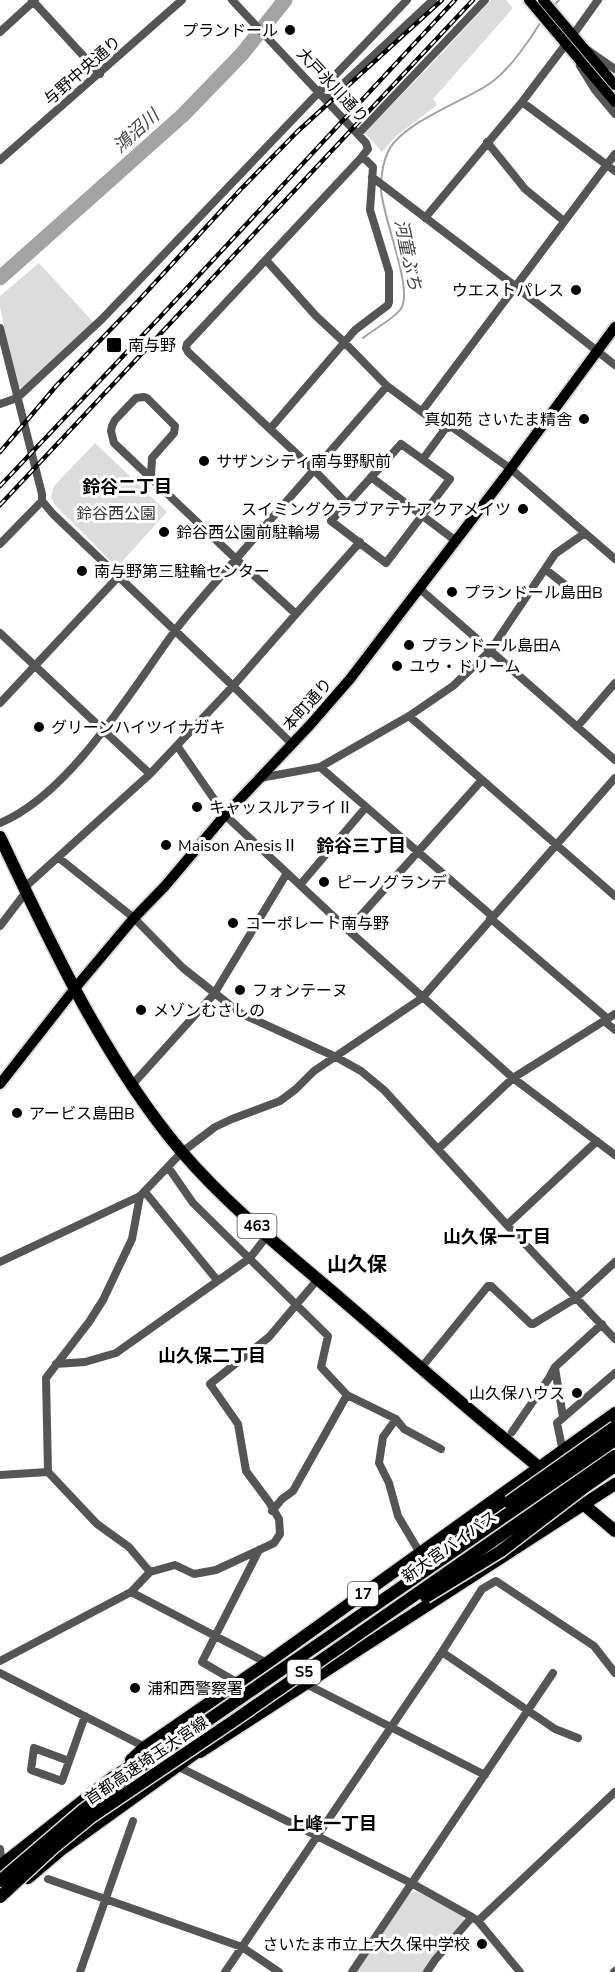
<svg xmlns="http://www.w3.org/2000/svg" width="615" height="1972" font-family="'Nunito Sans','Noto Sans JP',sans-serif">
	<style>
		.green { fill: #dcdcdc }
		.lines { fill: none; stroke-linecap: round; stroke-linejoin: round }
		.stream { stroke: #a3a3a3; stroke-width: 2 }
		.river { stroke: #a3a3a3; stroke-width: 15 }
		.major-casing { stroke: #dbdbdb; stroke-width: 14 }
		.highway-casing { stroke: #dbdbdb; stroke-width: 15 }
		.minor { stroke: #555; stroke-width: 8 }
		.major { stroke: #000; stroke-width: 10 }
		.highway { stroke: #000; stroke-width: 12 }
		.rail-casing { stroke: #000; stroke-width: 4.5 }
		.rail { stroke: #fff; stroke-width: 2; stroke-dasharray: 7; stroke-linecap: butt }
		.highway-bridge-casing { stroke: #dbdbdb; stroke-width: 15; stroke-linecap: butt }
		.highway-bridge { stroke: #000; stroke-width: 12 }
		.poi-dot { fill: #000; stroke: #fff; stroke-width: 2 }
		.labels { text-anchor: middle; stroke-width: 6; stroke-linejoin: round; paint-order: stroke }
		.shield { fill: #fff; stroke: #4c4c4c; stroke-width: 1.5 }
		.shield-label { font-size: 15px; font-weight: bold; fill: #000 }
		.poi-label { font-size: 16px; fill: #000; stroke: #fff; text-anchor: start }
		.street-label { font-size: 16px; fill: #000; stroke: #fff }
		.park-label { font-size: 16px; fill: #333; stroke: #fff }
		.water-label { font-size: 18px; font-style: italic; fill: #444; stroke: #fff }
		.neighbourhood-label { font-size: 18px; font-weight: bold; fill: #000; stroke: #fff }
		.quarter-label { font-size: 20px; font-weight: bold; fill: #000; stroke: #fff }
	</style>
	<rect width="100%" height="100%" fill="#fff"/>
	<path class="green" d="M 491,0 L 506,0 L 513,8 L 433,99 L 437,105 L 396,136 L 382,152 L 364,132 L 430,66 Z
		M 39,263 L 93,322 L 24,388 L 17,387 L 0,307 L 0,296 Z
		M 95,443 L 167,512 L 117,567 L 55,505 L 51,497 L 54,486 Z
		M 416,1891 L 463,1916 L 464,1921 L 423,1972 L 356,1972 L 406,1896 Z"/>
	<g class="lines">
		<path class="stream" d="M 553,7 L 559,0
			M 381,181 C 382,172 383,163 387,154 C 398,124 463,102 489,84 C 508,72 530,40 542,20
			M 363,338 C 374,329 392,320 400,310 C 416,292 380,213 381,187"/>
		<path class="river" d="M 0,278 L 183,115 L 242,54 L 285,0"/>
		<defs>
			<path id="major" d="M 529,0 L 615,102
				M 543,0 L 615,85
				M 0,1084 L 76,987 L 134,918 L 165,886 L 225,815 L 310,725 L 350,679 L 506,475 L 615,327"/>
			<path id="highway" d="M 0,837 C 50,943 105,1061 181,1151 C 228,1206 286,1252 341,1299 C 396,1346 450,1394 506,1440 C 542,1470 579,1500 615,1531
				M 452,1546 L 509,1502
				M 200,1752 L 615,1484
				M 131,1760 L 145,1747 L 267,1663 L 615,1413
				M 0,1866 L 113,1777 L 150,1754
				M 28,1878 L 61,1850 L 204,1747"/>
		</defs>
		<use href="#major" class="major-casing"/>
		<use href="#highway" class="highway-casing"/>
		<path class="minor" d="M 32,0 L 100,74
			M 232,0 L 366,143 L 368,149 L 361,158 L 187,344 L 186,348 L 188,352 L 270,429 L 355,330 L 388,305 L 389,302 L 389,272 L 370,210 L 373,167 L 363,157
			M 0,32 L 35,0
			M 573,35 L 598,0
			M 589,51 L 615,69
			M 580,66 L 595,90 L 615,114
			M 326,100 L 433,0
			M 522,102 L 615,171
			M 358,134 L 485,0
			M 487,142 L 525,189 L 564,221
			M 0,160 L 182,0
			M 372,177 L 515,286 L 615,365
			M 425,218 L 522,102 L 566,44
			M 266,260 L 316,316 L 344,342 L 387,386 L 445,429 L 452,427 L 511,469 L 615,559
			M 0,328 L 42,494 L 42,501 L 53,514 L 233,686 L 150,774 L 24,888
			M 0,404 L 17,398 L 102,319 L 407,0
			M 422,411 L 615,154
			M 270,429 L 314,470 L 387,386
			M 423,459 L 445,429
			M 371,477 L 456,541
			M 0,544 L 42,501
			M 545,569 L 579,596
			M 420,589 L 615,760
			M 296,614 L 360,542
			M 0,633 L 150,774
			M 0,703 L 119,576
			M 409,716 L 615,896
			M 577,727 L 615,683
			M 292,744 L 233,686 L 296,614 L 236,559 L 314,470 L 347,504 L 401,444 L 450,479 L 386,563 L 331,521 L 347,504
			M 178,747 L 225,815 L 348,930 L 513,1078 L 615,1155
			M 320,767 L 492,916
			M 260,778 L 320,767 L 409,716 L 453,686 L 490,651 L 555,554 L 585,533
			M 0,823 C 70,794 130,692 174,632 C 193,607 215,583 236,559 L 114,443 L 111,431 L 112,426 L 115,420 L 136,398 L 144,397 L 147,398 L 175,426 L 174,433 L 152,458 L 151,475 L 155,482
			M 59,858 L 134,918 L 183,968 L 240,1013 L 336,1057 L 361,1071 L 384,1090 L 507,1225 L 597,1141
			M 300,885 L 366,807
			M 490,918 L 608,1019
			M 0,926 L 26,892
			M 348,930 L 482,780
			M 604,1021 L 615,1030
			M 132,1085 L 214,994 L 287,873
			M 438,1149 L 513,1078 L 615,1014
			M 168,1167 L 193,1203 L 328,1336 L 321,1367 L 347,1395 L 396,1419 L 404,1429 L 441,1449
			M 145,1192 L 217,1280
			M 507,1225 L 615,1339
			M 0,1262 L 140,1196 L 182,1152 L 215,1127 L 232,1119 L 280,1101 L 296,1089 L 314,1071 L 422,998 L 615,778
			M 56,1364 L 85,1362 L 116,1353 L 250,1258 L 267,1236
			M 421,1368 L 488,1286 L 491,1286 L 531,1324 L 533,1324 L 576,1298 L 615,1262
			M 555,1368 L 563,1417
			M 396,1419 L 383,1437 L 379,1463 L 389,1483 L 398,1516 L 420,1553
			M 512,1432 L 549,1378 L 555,1367 L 602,1324
			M 563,1452 L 557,1423 L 615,1373
			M 48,1472 L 46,1378 L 89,1322 L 103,1300 L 132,1239 L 140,1196
			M 0,1475 L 48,1472 L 97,1524 L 129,1547 L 150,1572
			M 272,1511 L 282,1499 L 293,1491 L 347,1395
			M 442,1652 L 555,1729 L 578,1738
			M 0,1661 L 131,1592
			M 267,1663 L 131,1592 L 150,1572 L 175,1565 L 194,1574 L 216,1570 L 274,1543 L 280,1534 L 279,1519 L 269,1502 L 246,1471 L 238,1424 L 210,1384 L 269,1337 L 318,1279
			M 0,1673 L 145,1747 L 159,1749
			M 238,1683 L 202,1662 L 259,1550
			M 306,1684 L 485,1775
			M 69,1761 L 34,1748 L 31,1770 L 62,1781 L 85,1716
			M 177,1766 L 413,1884 L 472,1917 L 478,1921 L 520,1972
			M 0,1849 L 2,1865 L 0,1864
			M 48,1879 L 242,1947 L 279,1972
			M 478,1921 L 615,1792
			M 80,1972 L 133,1821
			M 225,1972 L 442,1652 L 482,1589 L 496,1581 L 594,1646 L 615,1673
			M 352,1972 L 553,1673
			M 427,1972 L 435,1960 L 472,1917
			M 614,1972 L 615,1971"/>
		<use href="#major" class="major"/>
		<use href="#highway" class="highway"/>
		<defs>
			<path id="rail" d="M 0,452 L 57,385 L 140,299 L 241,189 L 298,131 L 442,0
				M 0,486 L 160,317 L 455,0
				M 0,505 L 473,0"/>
		</defs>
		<use href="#rail" class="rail-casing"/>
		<use href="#rail" class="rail"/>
		<defs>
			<path id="highway-bridge" d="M 509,1502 L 615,1427
				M 426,1597 L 501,1551 L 586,1486 L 615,1466
				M 0,1881 L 83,1810 L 146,1763 L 615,1440
				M 0,1897 L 53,1848 L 91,1817 L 232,1722 L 615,1456"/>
		</defs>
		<use href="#highway-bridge" class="highway-bridge-casing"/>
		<use href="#highway-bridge" class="highway-bridge"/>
	</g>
	<g class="poi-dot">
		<circle cx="290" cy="30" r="6"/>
		<circle cx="576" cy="290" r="6"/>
		<rect x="106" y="337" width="16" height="16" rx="3"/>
		<circle cx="584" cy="419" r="6"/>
		<circle cx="204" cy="461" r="6"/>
		<circle cx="523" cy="509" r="6"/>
		<circle cx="164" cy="532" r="6"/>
		<circle cx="82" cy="571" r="6"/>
		<circle cx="452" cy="592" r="6"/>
		<circle cx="409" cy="645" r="6"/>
		<circle cx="397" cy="666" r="6"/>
		<circle cx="39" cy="727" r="6"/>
		<circle cx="197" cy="807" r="6"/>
		<circle cx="166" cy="845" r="6"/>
		<circle cx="324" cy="882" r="6"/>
		<circle cx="233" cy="923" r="6"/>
		<circle cx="240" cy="990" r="6"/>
		<circle cx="141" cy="1010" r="6"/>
		<circle cx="17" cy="1113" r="6"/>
		<circle cx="577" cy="1393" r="6"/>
		<circle cx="135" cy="1688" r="6"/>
		<circle cx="482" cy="1944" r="6"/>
	</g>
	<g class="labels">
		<g class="shield">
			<rect x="237.5" y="1214" width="39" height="24" rx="4.5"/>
			<rect x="348" y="1582" width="30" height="24" rx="4.5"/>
			<rect x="287.5" y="1660" width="33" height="24" rx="4.5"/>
		</g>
		<g class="shield-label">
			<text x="257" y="1231">463</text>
			<text x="363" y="1599">17</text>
			<text x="304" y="1677">S5</text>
		</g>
		<g class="poi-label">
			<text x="278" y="36" text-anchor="end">プランドール</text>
			<text x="564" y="296" text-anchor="end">ウエストパレス</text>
			<text x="128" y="351">南与野</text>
			<text x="572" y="425" text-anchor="end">真如苑 さいたま精舎</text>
			<text x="216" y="467">サザンシティ南与野駅前</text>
			<text x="511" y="515" text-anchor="end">スイミングクラブアテナアクアメイツ</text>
			<text x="176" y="538">鈴谷西公園前駐輪場</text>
			<text x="94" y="577">南与野第三駐輪センター</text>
			<text x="464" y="598">プランドール島田B</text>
			<text x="421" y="651">プランドール島田A</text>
			<text x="409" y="672">ユウ・ドリーム</text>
			<text x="51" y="733">グリーンハイツイナガキ</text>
			<text x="209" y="813">キャッスルアライⅡ</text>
			<text x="178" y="851">Maison AnesisⅡ</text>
			<text x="336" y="888">ピーノグランデ</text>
			<text x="245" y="929">コーポレート南与野</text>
			<text x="252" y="996">フォンテーヌ</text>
			<text x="153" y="1016">メゾンむさしの</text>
			<text x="29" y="1119">アービス島田B</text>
			<text x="565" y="1399" text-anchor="end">山久保ハウス</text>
			<text x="147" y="1694">浦和西警察署</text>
			<text x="470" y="1950" text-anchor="end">さいたま市立上大久保中学校</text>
		</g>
		<g class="street-label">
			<text transform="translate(82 70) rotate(-41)" y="6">与野中央通り</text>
			<text transform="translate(333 85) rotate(47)" y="6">大戸氷川通り</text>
			<text transform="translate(307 704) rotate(-48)" y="6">本町通り</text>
			<text transform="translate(449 1546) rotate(-35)" y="6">新大宮バイパス</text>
			<text transform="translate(146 1760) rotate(-34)" y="6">首都高速埼玉大宮線</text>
		</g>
		<g class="park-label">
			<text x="116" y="519">鈴谷西公園</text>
		</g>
		<g class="water-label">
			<text transform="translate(136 131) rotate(-42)" y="6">鴻沼川</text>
			<text transform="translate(408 255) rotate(78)" y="6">河童ぶち</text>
		</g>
		<g class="neighbourhood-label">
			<text x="127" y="493">鈴谷二丁目</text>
			<text x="361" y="852">鈴谷三丁目</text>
			<text x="497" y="1243">山久保一丁目</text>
			<text x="212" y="1362">山久保二丁目</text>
			<text x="332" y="1830">上峰一丁目</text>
		</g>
		<g class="quarter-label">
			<text x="357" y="1271">山久保</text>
		</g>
	</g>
</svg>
